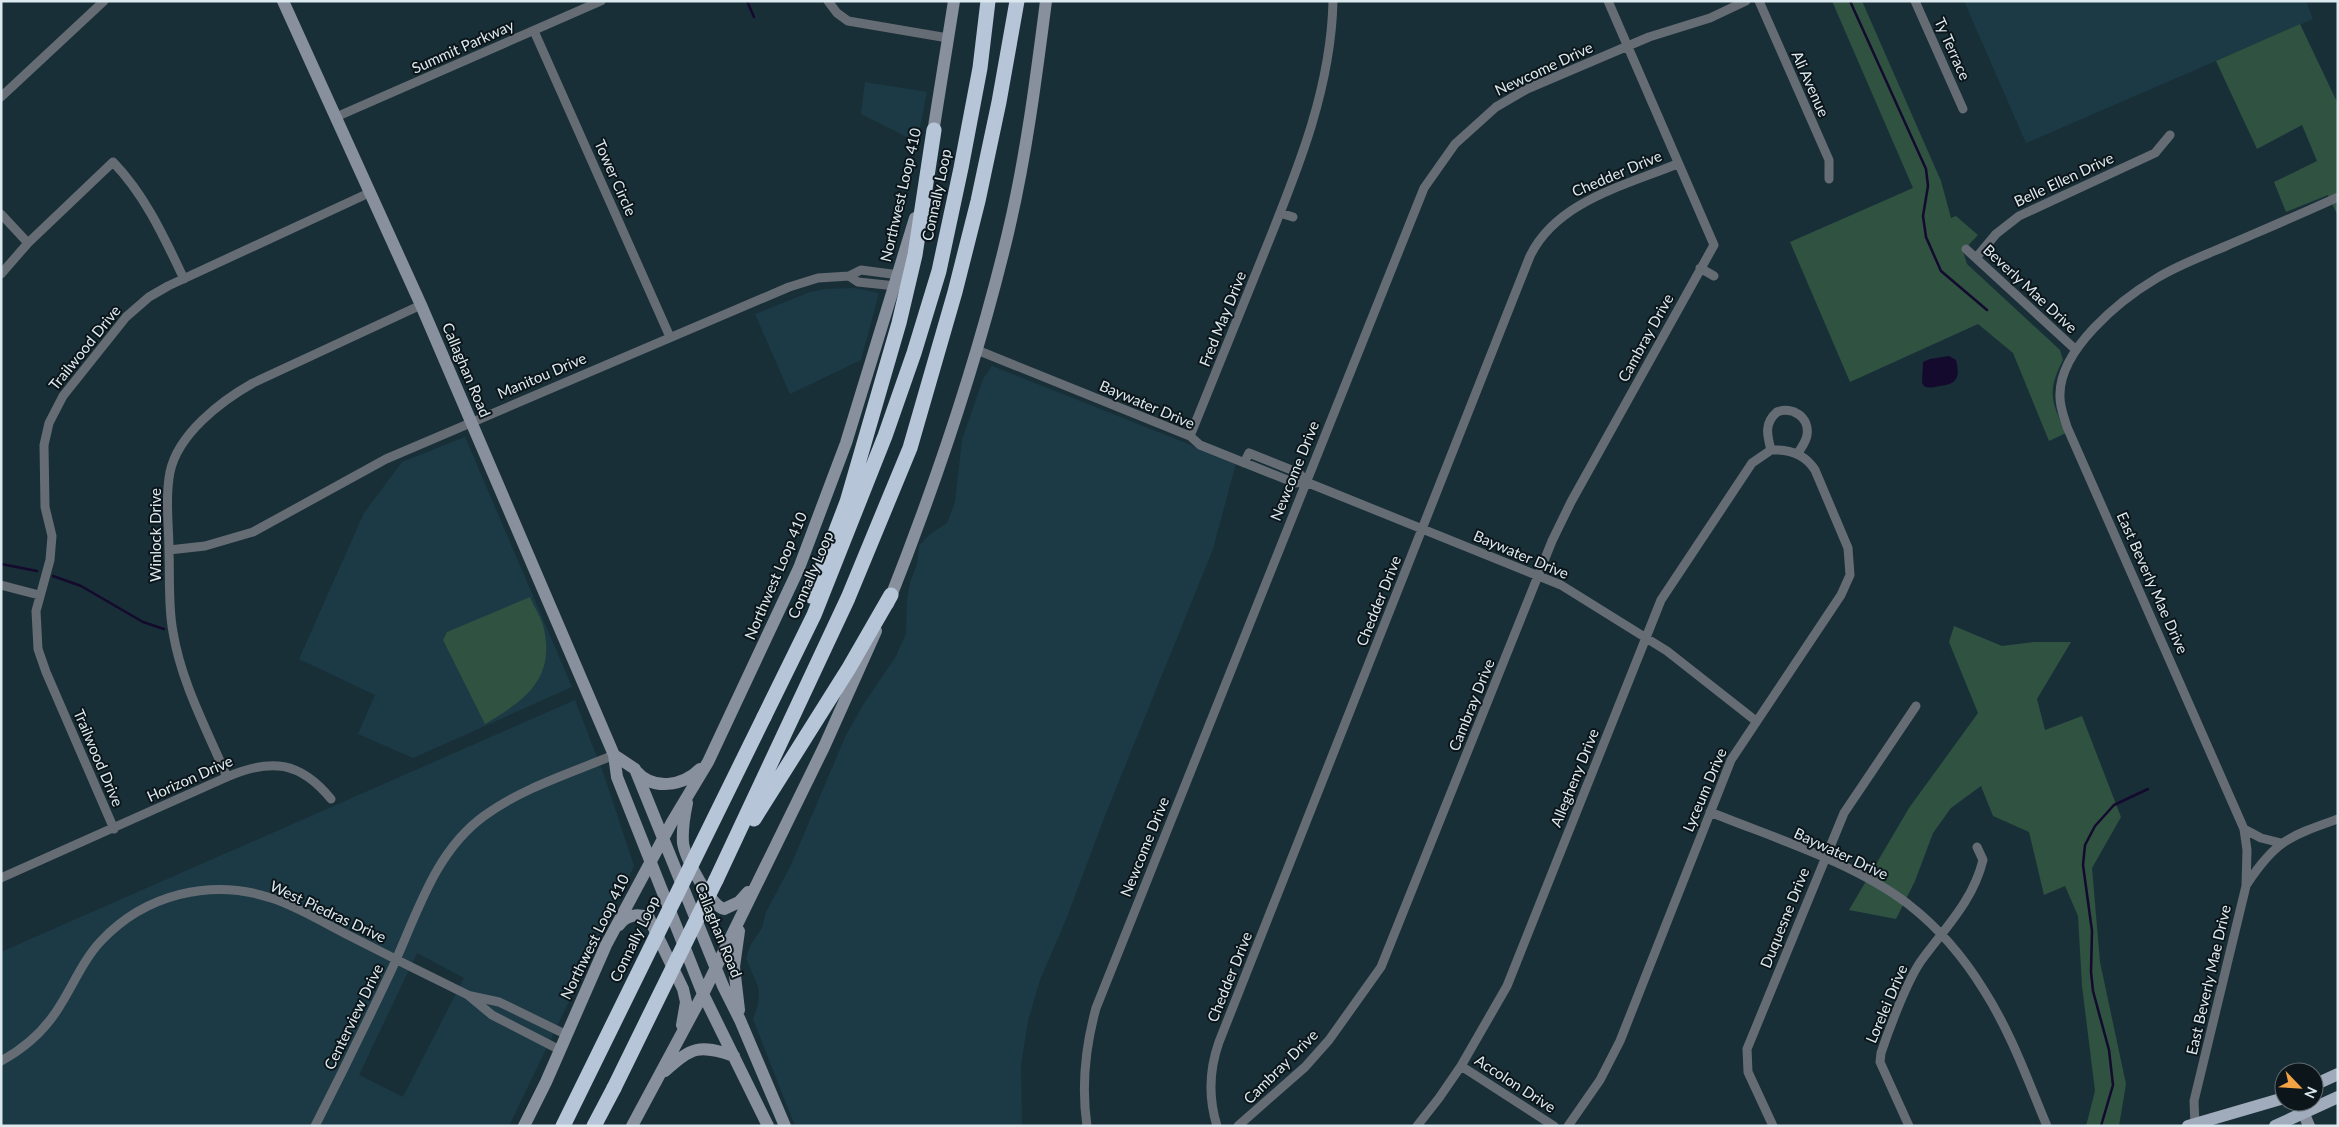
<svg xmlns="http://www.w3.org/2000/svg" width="2339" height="1127" font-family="Lato,sans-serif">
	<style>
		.built { fill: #1c3a45; fill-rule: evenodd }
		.green { fill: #2f5241 }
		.water { fill: #130a2e }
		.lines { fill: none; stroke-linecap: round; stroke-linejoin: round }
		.stream { stroke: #130a2e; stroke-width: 2.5 }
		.street { stroke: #666c74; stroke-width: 9 }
		.secondary { stroke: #87909c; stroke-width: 12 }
		.primary { stroke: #a0abbc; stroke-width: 12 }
		.highway { stroke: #b7c5d8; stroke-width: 15 }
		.highway-bridge { stroke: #b7c5d8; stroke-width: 15 }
		.labels { text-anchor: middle; stroke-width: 4; stroke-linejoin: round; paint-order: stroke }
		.street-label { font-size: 15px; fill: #dce9ef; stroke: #0c161a }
	</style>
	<rect width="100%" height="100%" fill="#192f38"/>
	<path class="built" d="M 1964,1 L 2306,1 L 2313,19 L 2026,143 Z
		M 865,82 L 927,92 L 917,142 L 861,114 Z
		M 854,288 L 879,293 L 861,360 L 790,394 L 755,314 L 810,292 L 827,289 Z
		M 992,366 L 1236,463 L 1213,549 L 1106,813 L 1067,917 L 1040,980 L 1028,1021 L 1021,1065 L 1022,1126 L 795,1126 L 753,1019 L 758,1005 L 759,989 L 746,958 L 751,944 L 762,928 L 766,912 L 790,867 L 846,735 L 863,705 L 895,658 L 906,634 L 907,600 L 910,582 L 917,565 L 919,546 L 930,534 L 947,523 L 955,502 L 962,440 L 983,379 Z
		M 465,437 L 572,687 L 413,758 L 358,734 L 375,695 L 299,659 L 364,513 L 402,462 Z
		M 575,700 L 605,778 L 634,866 L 509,1126 L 1,1126 L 1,952 ZM 417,953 L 464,978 L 403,1097 L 359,1075 Z"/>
	<path class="green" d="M 1832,1 L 1862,1 L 1941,181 L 1951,218 L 1956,216 L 1978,235 L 1963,251 L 1967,264 L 2060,350 L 2063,360 C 2046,393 2052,402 2066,433 L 2049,441 L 2013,353 L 1978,324 L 1850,382 L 1790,242 L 1913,188 Z
		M 2300,24 L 2338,104 L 2338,216 L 2328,195 L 2286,212 L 2274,182 L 2317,161 L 2302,125 L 2257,149 L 2216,61 Z
		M 530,597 C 534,607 542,618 544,629 C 555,680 524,701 485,724 L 443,640 L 447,632 Z
		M 1954,626 L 2002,646 L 2034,642 L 2071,642 L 2037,699 L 2045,730 L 2082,716 L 2121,817 L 2092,868 L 2100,962 L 2126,1084 L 2119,1126 L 2086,1126 L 2095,1091 L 2082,986 L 2078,916 L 2065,886 L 2044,895 L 2029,832 L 1993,816 L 1981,786 L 1951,808 L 1933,833 L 1915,881 L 1896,919 L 1849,910 L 1909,808 L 1978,713 L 1949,642 Z"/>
	<path class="water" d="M 1949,356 L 1956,360 C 1960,377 1958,384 1940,386 C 1934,387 1930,389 1924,386 L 1922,383 L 1923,362 L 1930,359 Z"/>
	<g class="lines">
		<path class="stream" d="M 747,1 L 754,17
			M 1850,1 L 1926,169 L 1928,186 L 1923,216 L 1926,237 L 1941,271 L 1987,310
			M 1,564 L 37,571
			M 53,576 L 81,586 L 143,622 L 164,629
			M 2101,1126 L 2113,1085 L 2109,1050 L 2093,991 L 2091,972 L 2092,931 L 2083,865 L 2085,845 L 2095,826 L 2114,805 L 2148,789"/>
		<path class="street" d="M 828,1 L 837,13 L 848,21 L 948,38
			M 1759,1 L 1829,160 L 1829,179
			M 1915,1 L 1963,109
			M 534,31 L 670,337
			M 1,97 L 104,1
			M 336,117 L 601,1
			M 1280,213 L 1293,217
			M 1,214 L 28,243
			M 1966,249 L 2076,350
			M 1976,258 L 1996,234 L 2019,216 L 2155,153 L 2170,135
			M 1700,268 L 1714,276
			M 1,274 L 28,243 L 113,162 C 145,195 164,237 184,279
			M 849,276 L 858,282 L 896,286
			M 977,350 L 1190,436 L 1200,445 L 1295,483 L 1306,482 L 1561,585 L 1667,651 L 1756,721
			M 1190,436 C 1215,375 1239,314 1264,253 C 1297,171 1331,90 1333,1
			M 1771,450 C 1767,435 1764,423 1777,412 C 1792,406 1810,417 1807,435 C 1806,442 1801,448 1798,453
			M 1244,463 L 1249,453 L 1299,473 L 1306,482
			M 169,550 L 205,546 L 253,532 L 386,459 L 789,287 L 818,278 L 849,276 L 861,270 L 899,275
			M 1,585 L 39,595
			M 227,777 C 207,730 181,682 173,632 C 168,606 170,579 169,552 C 169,526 165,499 170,472 C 178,434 221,401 253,383 L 421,305
			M 1710,812 C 1774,838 1853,862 1908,904 C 1939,928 1965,959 1985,992 C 2011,1033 2028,1081 2047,1126
			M 114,829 L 46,672 L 38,649 L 36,611 L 50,560 L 52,536 L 45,507 L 44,445 L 49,423 L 63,396 L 126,317 L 149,297 L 168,286 L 371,192
			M 2244,829 L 2261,838 L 2281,843
			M 1,878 L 227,777 C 271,758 300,761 331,799
			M 2247,884 C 2276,840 2290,836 2338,819
			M 471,996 L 499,1002 L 567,1035
			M 1,1061 C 25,1048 47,1028 61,1004 C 74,983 84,959 101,941 C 145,894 211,878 271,898 C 297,906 322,922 346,934 C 387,955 427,975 468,995 L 492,1015 L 560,1050
			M 1461,1066 L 1554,1126
			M 315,1126 C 341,1075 366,1024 390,973 C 416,918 433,853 484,816 C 522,788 571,773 614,755
			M 1087,1126 C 1081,1085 1085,1048 1096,1008 L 1424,188 L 1455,144 L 1496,107 L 1527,89 L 1649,37 L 1710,18 L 1746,1
			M 1217,1126 C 1208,1097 1209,1070 1219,1042 L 1530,256 C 1557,201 1624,186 1677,164
			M 1238,1126 L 1305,1067 L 1329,1040 L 1381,967 L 1552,541 L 1571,502 L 1714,245 L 1608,1
			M 1417,1126 L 1439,1098 L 1461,1066 L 1507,986 L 1661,600 L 1752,463 L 1771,450 C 1790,449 1805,454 1815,470 L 1848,548 L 1850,575 L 1841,595 L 1731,760 L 1620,1041 L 1600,1080 L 1568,1126
			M 1773,1126 L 1748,1072 L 1747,1049 L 1844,813 L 1916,706
			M 1909,1126 L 1880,1062 L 1881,1053 C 1889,1029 1907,981 1921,961 C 1945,928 1973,901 1983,860 L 1977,847
			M 2195,1126 L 2194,1101 L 2246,886 L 2247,850 L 2244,829 L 2067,427 C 2064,417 2060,408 2060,397 C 2058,350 2120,300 2157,278 C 2178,265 2203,256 2226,246 C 2263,230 2301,214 2338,197"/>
		<path class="secondary" d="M 283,1 L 421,305 L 614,755 L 617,777 L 703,994 L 768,1126
			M 932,139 L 954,1
			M 888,604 C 936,483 978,359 1008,233 C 1026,157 1036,79 1046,1
			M 614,755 L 635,769 L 723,986 L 740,1020 L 785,1126
			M 636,771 C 653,791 683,786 700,769
			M 687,803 C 684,817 682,829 683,843 C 685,857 710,906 724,909 L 739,902 L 748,892
			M 619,925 C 626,915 638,913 649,918 L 683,989 L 686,1002 L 682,1025
			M 739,931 L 734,967 L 739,1010
			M 665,1071 C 692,1047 699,1044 734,1056
			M 2299,1102 L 2309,1126
			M 524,1126 L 546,1082 L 606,945 L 672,822 L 708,762 L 799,568 L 846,443 L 915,218
			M 632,1126 L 703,994 L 824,747 L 876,631"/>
		<path class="primary" d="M 2314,1085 L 2338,1074
			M 2188,1126 L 2284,1098
			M 2275,1126 L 2338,1097"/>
		<path class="highway" d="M 811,596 L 847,502 L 899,323 L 915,255 L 934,130
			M 764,717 L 814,615 L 885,436 L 914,353 L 939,271 L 961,168 L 980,68 L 988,1
			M 754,819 L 849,668 L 891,595
			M 716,880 L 848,598 L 910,448 L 955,292 L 978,201 L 999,102 L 1017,1
			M 594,1126 L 614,1088"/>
		<path class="highway-bridge" d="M 614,1088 L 716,880
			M 563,1126 L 764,717"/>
	</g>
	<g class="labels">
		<g class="street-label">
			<text transform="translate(463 47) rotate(-24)" y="5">Summit Parkway</text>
			<text transform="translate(1952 49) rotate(66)" y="5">Ty Terrace</text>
			<text transform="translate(1544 69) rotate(-25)" y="5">Newcome Drive</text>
			<text transform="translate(1810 84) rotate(66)" y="5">Ali Avenue</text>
			<text transform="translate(1617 174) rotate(-23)" y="5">Chedder Drive</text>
			<text transform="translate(615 178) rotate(66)" y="5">Tower Circle</text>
			<text transform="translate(2064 180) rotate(-25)" y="5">Belle Ellen Drive</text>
			<text transform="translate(901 195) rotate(-77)" y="5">Northwest Loop 410</text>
			<text transform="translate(937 195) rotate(-78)" y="5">Connally Loop</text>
			<text transform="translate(2030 289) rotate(43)" y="5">Beverly Mae Drive</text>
			<text transform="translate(1223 319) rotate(-68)" y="5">Fred May Drive</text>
			<text transform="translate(1646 338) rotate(-61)" y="5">Cambray Drive</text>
			<text transform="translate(85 348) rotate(-51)" y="5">Trailwood Drive</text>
			<text transform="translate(466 370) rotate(67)" y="5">Callaghan Road</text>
			<text transform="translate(542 376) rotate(-23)" y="5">Manitou Drive</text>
			<text transform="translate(1147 405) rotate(23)" y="5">Baywater Drive</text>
			<text transform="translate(1295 471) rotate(-68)" y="5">Newcome Drive</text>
			<text transform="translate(156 535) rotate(-90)" y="5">Winlock Drive</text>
			<text transform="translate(1521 555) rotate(23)" y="5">Baywater Drive</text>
			<text transform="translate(811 575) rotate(-67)" y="5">Connally Loop</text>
			<text transform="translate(776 576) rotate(-67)" y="5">Northwest Loop 410</text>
			<text transform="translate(2152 583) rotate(66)" y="5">East Beverly Mae Drive</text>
			<text transform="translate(1379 601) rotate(-68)" y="5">Chedder Drive</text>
			<text transform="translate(1472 705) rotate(-68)" y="5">Cambray Drive</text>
			<text transform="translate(98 758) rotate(67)" y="5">Trailwood Drive</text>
			<text transform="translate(1575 778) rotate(-68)" y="5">Allegheny Drive</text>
			<text transform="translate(190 779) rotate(-24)" y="5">Horizon Drive</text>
			<text transform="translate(1705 790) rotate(-67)" y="5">Lyceum Drive</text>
			<text transform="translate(1145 847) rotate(-68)" y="5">Newcome Drive</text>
			<text transform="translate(1841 854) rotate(25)" y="5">Baywater Drive</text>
			<text transform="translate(328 912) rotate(25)" y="5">West Piedras Drive</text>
			<text transform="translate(1785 918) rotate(-68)" y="5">Duquesne Drive</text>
			<text transform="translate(718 930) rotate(68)" y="5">Callaghan Road</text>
			<text transform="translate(595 937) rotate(-64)" y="5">Northwest Loop 410</text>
			<text transform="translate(635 939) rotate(-64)" y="5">Connally Loop</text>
			<text transform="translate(1230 977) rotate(-68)" y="5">Chedder Drive</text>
			<text transform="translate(2209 980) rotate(-77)" y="5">East Beverly Mae Drive</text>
			<text transform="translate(1887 1004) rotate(-67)" y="5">Lorelei Drive</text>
			<text transform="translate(354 1017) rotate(-64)" y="5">Centerview Drive</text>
			<text transform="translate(1281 1067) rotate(-45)" y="5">Cambray Drive</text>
			<text transform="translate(1515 1084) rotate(33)" y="5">Accolon Drive</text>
		</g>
	</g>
	<rect width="2339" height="1127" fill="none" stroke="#dce9ef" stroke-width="5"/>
	<g transform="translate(2299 1087) rotate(115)"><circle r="24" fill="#0c161a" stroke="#5f6a6f"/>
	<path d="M0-4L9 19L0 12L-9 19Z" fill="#f4a344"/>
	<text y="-8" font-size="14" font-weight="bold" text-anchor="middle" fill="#dce9ef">N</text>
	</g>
</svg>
